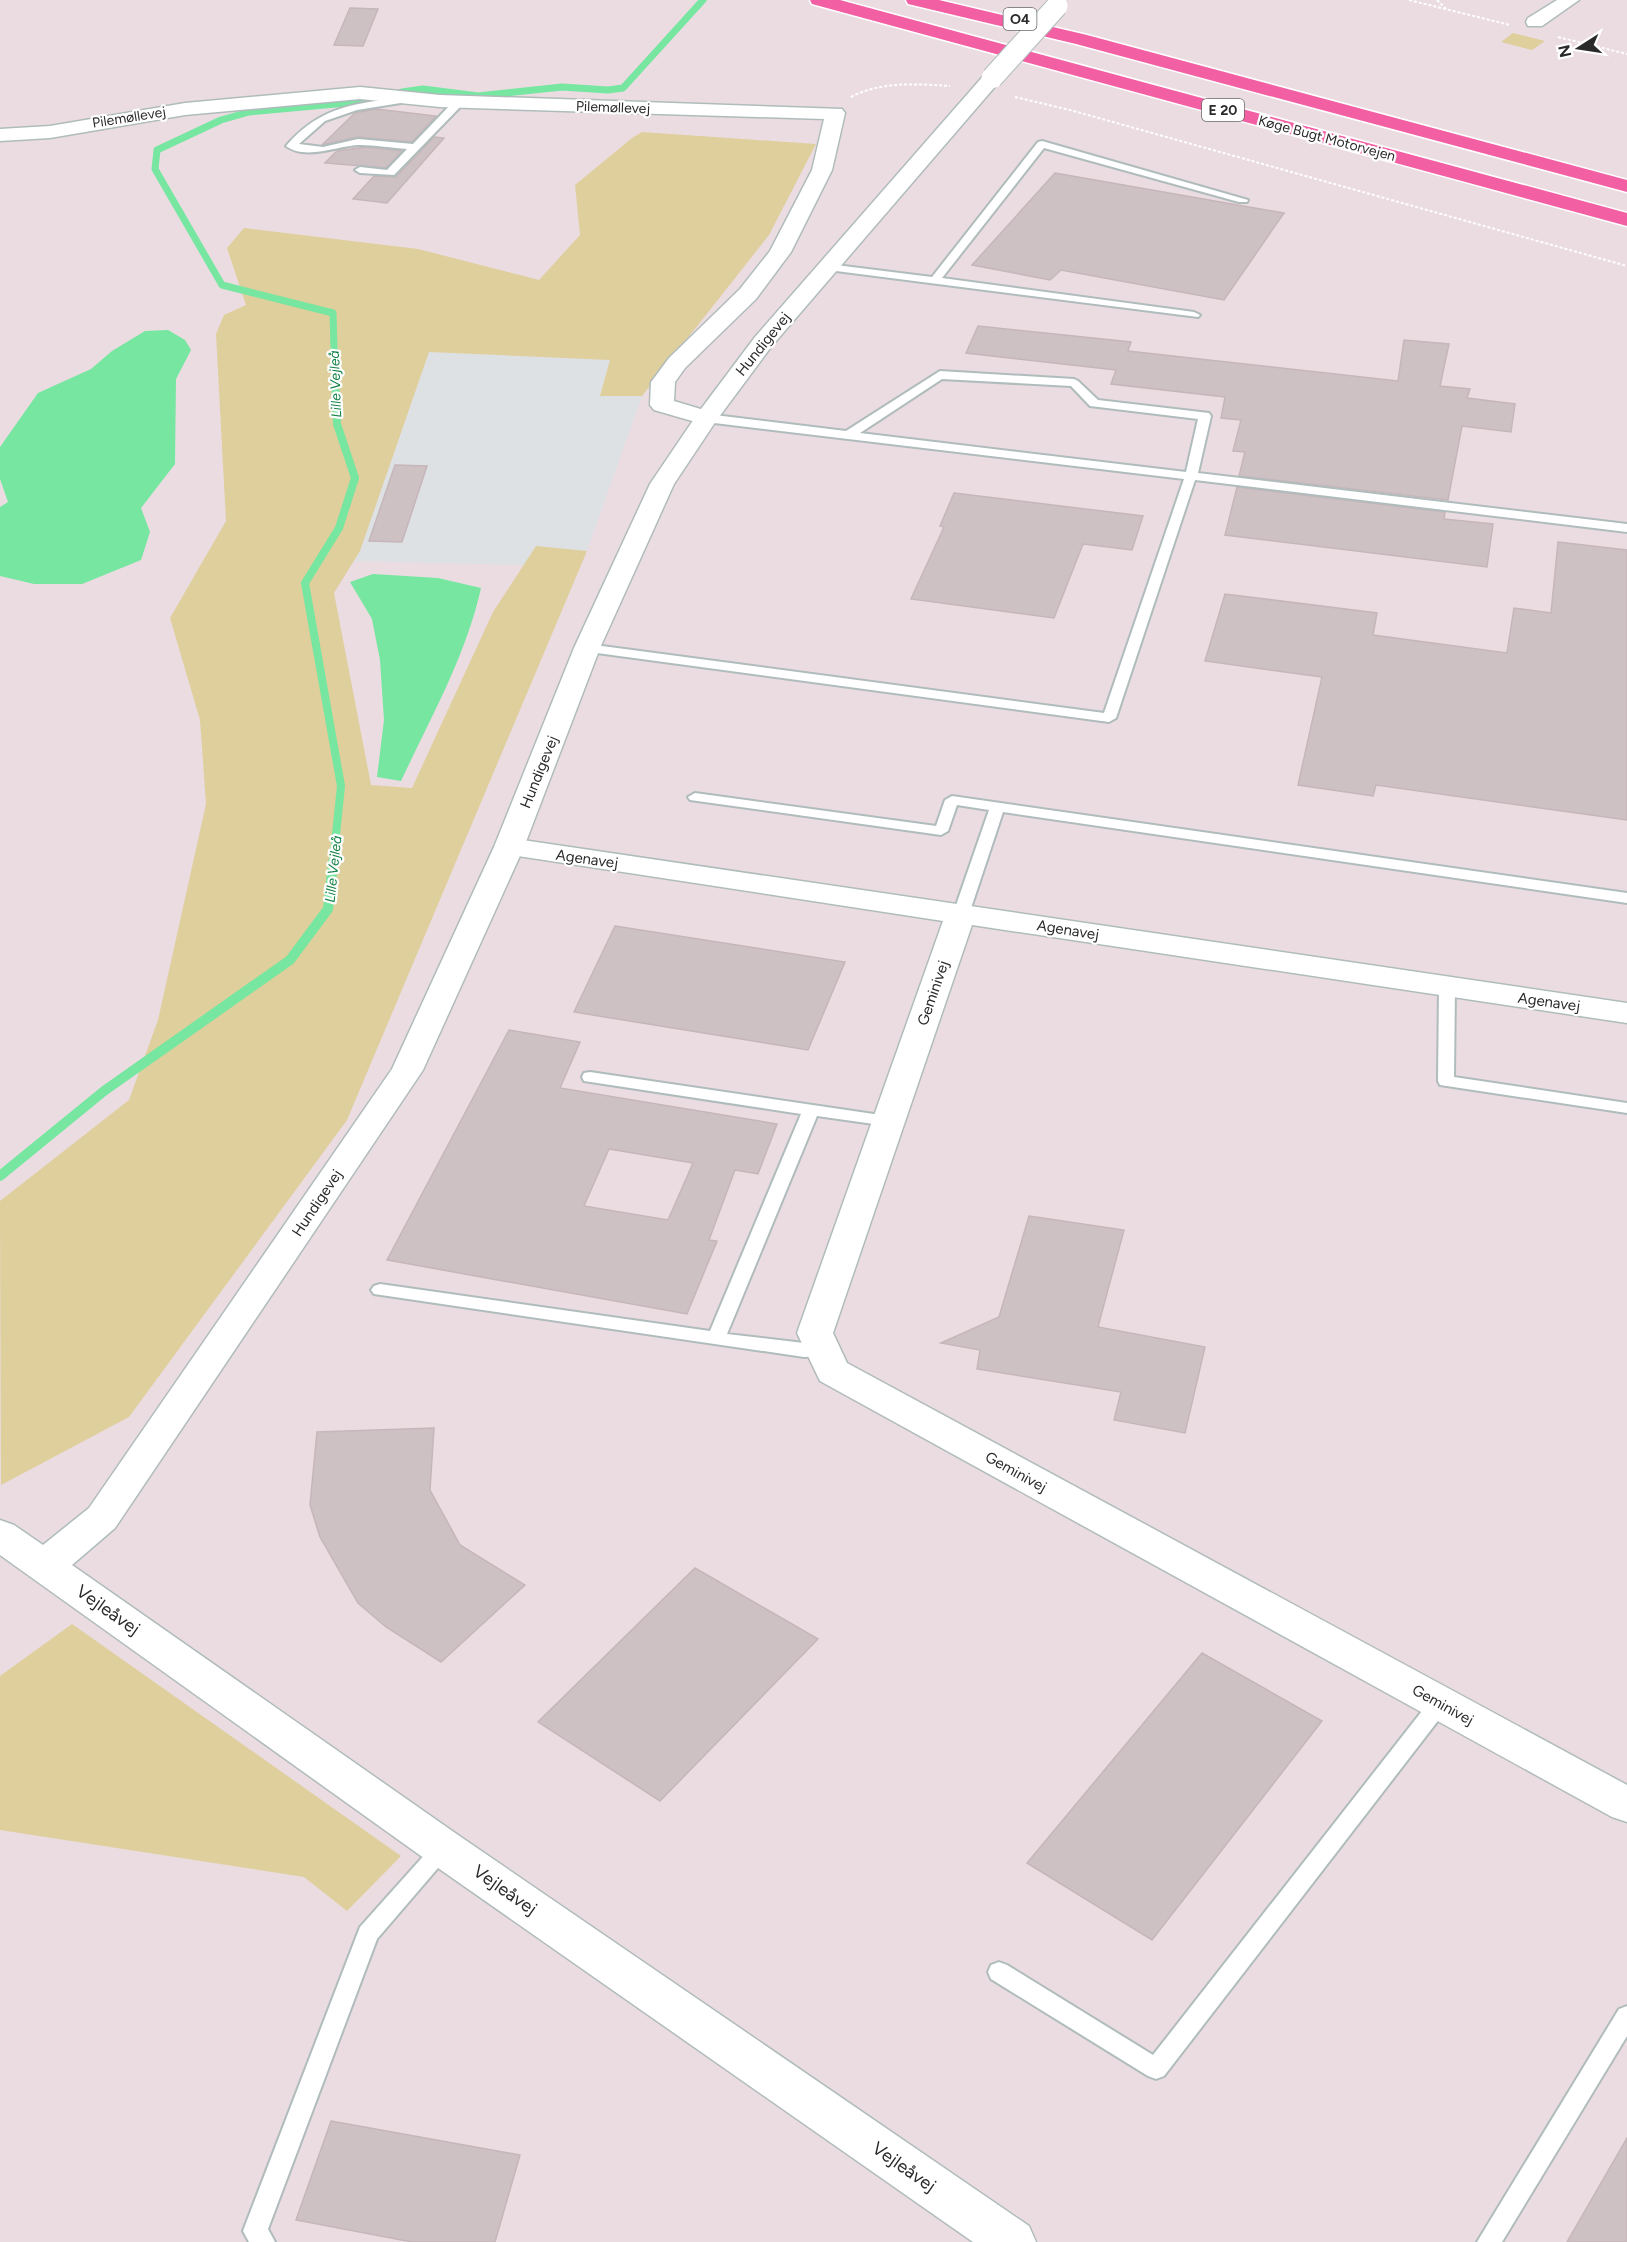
<svg xmlns="http://www.w3.org/2000/svg" width="1627" height="2242" font-family="Figtree,sans-serif">
	<style>
		.industrial { fill: #dde1e4 }
		.green { fill: #decf9c }
		.water { fill: #76e6a0 }
		.lines { fill: none; stroke-linecap: round; stroke-linejoin: round }
		.stream-far2 { stroke: #76e6a0; stroke-width: 7 }
		.stream-far1 { stroke: #76e6a0; stroke-width: 8 }
		.stream { stroke: #76e6a0; stroke-width: 10 }
		.building { fill: #cdc1c4; stroke: #c6b6ba; stroke-width: 1.5; fill-rule: evenodd }
		.service-casing { stroke: #b0bcbc; stroke-width: 4 }
		.minor-casing { stroke: #b0bcbc; stroke-width: 3 }
		.tertiary-casing { stroke: #b0bcbc; stroke-width: 3 }
		.motorway-casing { stroke: #fff; stroke-width: 3 }
		.path { stroke: #fff; stroke-width: 2; stroke-dasharray: 3 2; stroke-linecap: butt }
		.service { fill: #fff; fill-rule: evenodd }
		.minor { fill: #fff; fill-rule: evenodd }
		.tertiary { fill: #fff; fill-rule: evenodd }
		.motorway { fill: #f35fa3; fill-rule: evenodd }
		.tertiary-bridge-casing { stroke: #b0bcbc; stroke-width: 23; stroke-linecap: butt }
		.tertiary-bridge { stroke: #fff; stroke-width: 21 }
		.labels { text-anchor: middle; stroke-width: 4.5; stroke-linejoin: round; paint-order: stroke }
		.shield { fill: #fff; stroke: #6a6a6a; stroke-width: 1.5 }
		.shield-label { font-size: 14px; font-weight: bold; fill: #2a2a2a }
		.far-street-label { font-size: 14px; fill: #2a2a2a; stroke: #fff }
		.far-water-label { font-size: 14px; font-style: italic; fill: #168447; stroke: #fff }
		.street-label { font-size: 15px; fill: #2a2a2a; stroke: #fff }
		.near-street-label { font-size: 18px; fill: #2a2a2a; stroke: #fff }
	</style>
	<rect width="100%" height="100%" fill="#ebdce1"/>
	<path class="industrial" d="M 429,352 L 610,360 L 600,396 L 642,396 L 587,551 L 536,546 L 524,565 L 354,561 L 360,551 Z"/>
	<path class="green" d="M 1513,33 L 1545,41 L 1532,50 L 1501,42 Z
		M 642,132 L 816,144 L 769,235 L 642,396 L 600,396 L 610,360 L 429,352 L 360,551 L 334,593 L 371,785 L 412,788 L 493,612 L 536,546 L 587,551 L 347,1120 L 129,1417 L 1,1485 L 0,1201 L 129,1100 L 158,1020 L 206,804 L 200,720 L 170,618 L 226,521 L 216,334 L 224,315 L 246,305 L 227,248 L 244,228 L 418,249 L 539,280 L 580,235 L 575,185 L 632,138 Z
		M 72,1624 L 401,1856 L 347,1911 L 304,1877 L 0,1830 L 0,1676 Z"/>
	<path class="water" d="M 168,330 L 185,340 L 191,350 L 176,379 L 175,464 L 141,508 L 150,532 L 141,560 L 82,584 L 34,584 L 0,576 L 0,507 L 8,502 L 0,479 L 0,447 L 38,393 L 91,369 L 112,351 L 145,331 Z
		M 373,574 L 438,578 L 481,588 C 466,656 430,719 401,781 L 377,777 L 384,720 L 380,660 L 372,619 L 350,582 Z"/>
	<g class="lines">
		<path class="stream-far2" d="M 335,382 L 333,313 L 222,285 L 155,169 L 157,150 L 221,120 L 249,112 L 379,100 L 402,92 L 423,89 L 478,96 L 562,87 L 608,90 L 623,88 L 703,0"/>
		<path class="stream-far1" d="M 333,863 L 341,786 L 305,583 L 339,528 L 355,478 L 337,424 L 335,380"/>
		<path class="stream" d="M 0,1176 L 104,1091 L 290,960 L 328,909 L 333,862"/>
	</g>
	<path class="building" d="M 350,8 L 378,9 L 363,46 L 334,45 Z
		M 376,109 L 436,116 L 412,142 L 358,137 L 322,145 L 355,113 Z
		M 434,137 L 444,138 L 387,203 L 353,199 L 374,176 L 396,177 Z
		M 366,147 L 402,151 L 386,168 L 325,163 L 337,151 Z
		M 1055,173 L 1284,213 L 1224,300 L 1061,270 L 1050,280 L 972,265 Z
		M 978,326 L 1131,342 L 1128,351 L 1398,381 L 1404,340 L 1449,344 L 1440,386 L 1470,389 L 1467,398 L 1515,404 L 1511,432 L 1462,426 L 1448,500 L 1239,476 L 1245,452 L 1233,451 L 1241,420 L 1221,418 L 1225,397 L 1111,384 L 1116,370 L 966,353 Z
		M 395,465 L 427,466 L 402,542 L 369,541 Z
		M 1237,487 L 1445,512 L 1444,519 L 1493,524 L 1487,567 L 1225,535 Z
		M 954,493 L 1143,516 L 1132,550 L 1083,544 L 1054,618 L 911,599 L 944,527 L 940,526 Z
		M 1558,542 L 1627,550 L 1627,820 L 1376,785 L 1373,796 L 1298,785 L 1322,677 L 1205,661 L 1225,594 L 1377,613 L 1373,635 L 1507,653 L 1514,608 L 1551,613 Z
		M 615,926 L 845,962 L 808,1050 L 574,1012 Z
		M 509,1030 L 580,1042 L 560,1088 L 777,1124 L 758,1174 L 735,1170 L 709,1240 L 717,1241 L 687,1314 L 387,1260 ZM 609,1149 L 693,1163 L 668,1220 L 584,1206 Z
		M 1029,1216 L 1124,1230 L 1098,1327 L 1205,1347 L 1185,1433 L 1114,1420 L 1121,1392 L 977,1369 L 980,1350 L 941,1343 L 999,1317 Z
		M 434,1428 L 430,1490 L 460,1545 L 525,1585 L 441,1662 L 386,1627 L 358,1603 L 320,1537 L 310,1505 L 317,1432 Z
		M 695,1568 L 818,1639 L 660,1801 L 538,1722 Z
		M 1202,1653 L 1322,1721 L 1152,1940 L 1027,1863 Z
		M 331,2121 L 520,2155 L 495,2242 L 412,2242 L 296,2220 Z
		M 1627,2138 L 1627,2242 L 1567,2242 Z"/>
	<g class="lines">
		<defs>
			<path id="service" d="M 409,96 L 413,97 L 413,101 L 357,110 L 325,121 L 299,144 L 323,147 L 358,139 L 413,144 L 455,100 L 463,100 L 463,104 L 394,175 L 360,173 L 355,170 L 360,167 L 387,170 L 407,149 C 392,148 375,145 360,145 C 339,145 306,161 286,146 C 322,104 358,104 409,96 Z
				M 1042,141 L 1248,200 L 1247,202 L 1239,202 L 1044,148 L 942,278 L 1194,312 L 1200,315 L 1198,317 L 828,270 L 823,267 L 828,264 L 932,277 L 1038,142 Z
				M 940,371 L 1074,379 L 1078,381 L 1098,400 L 1209,413 L 1211,416 L 1198,473 L 1627,524 L 1627,532 L 1195,480 L 1116,718 L 1109,722 L 582,651 L 580,648 L 582,645 L 587,644 L 1104,713 L 1184,479 L 706,422 L 700,418 L 706,414 L 846,431 ZM 942,379 L 1071,386 L 1090,406 L 1198,419 L 1186,472 L 860,433 Z
				M 695,793 L 936,826 L 945,800 L 952,796 L 1627,893 L 1627,903 L 1003,812 L 969,914 L 961,919 L 953,914 L 989,810 L 957,805 L 948,831 L 941,835 L 690,800 L 688,797 Z
				M 1447,982 L 1455,987 L 1454,1077 L 1627,1103 L 1627,1113 L 1440,1085 L 1438,1081 L 1439,987 Z
				M 590,1072 L 894,1117 L 896,1121 L 894,1125 L 888,1126 L 817,1116 L 727,1334 L 829,1346 L 832,1351 L 829,1356 L 804,1357 L 374,1294 L 371,1290 L 374,1286 L 380,1284 L 710,1331 L 801,1114 L 584,1081 L 582,1077 L 584,1073 Z
				M 1440,1695 L 1447,1697 L 1450,1703 L 1447,1709 L 1164,2076 L 1156,2079 L 1148,2076 L 991,1979 L 988,1972 L 991,1965 L 999,1962 L 1007,1965 L 1153,2055 L 1433,1697 Z
				M 443,1839 L 450,1842 L 454,1848 L 450,1854 L 377,1939 L 268,2229 L 275,2242 L 249,2242 L 243,2231 L 360,1927 L 436,1842 Z
				M 1627,2006 L 1627,2036 L 1502,2242 L 1477,2242 L 1619,2009 Z"/>
			<path id="minor" d="M 1557,0 L 1579,0 L 1542,26 L 1528,26 L 1526,22 L 1528,18 Z
				M 360,87 L 440,95 L 842,109 L 845,113 L 832,170 L 791,252 L 756,299 L 685,368 L 675,382 L 674,401 L 714,413 L 718,418 L 714,423 L 706,425 L 654,410 L 650,405 L 651,382 L 655,377 L 669,358 L 740,289 L 770,251 L 812,170 L 824,119 L 440,107 L 360,99 L 185,115 L 50,138 L 0,141 L 0,129 L 50,126 L 185,103 Z
				M 509,838 L 1627,1003 L 1627,1023 L 972,925 L 833,1333 L 847,1363 L 1627,1785 L 1627,1822 L 1612,1817 L 820,1381 L 797,1333 L 943,921 L 499,853 L 494,847 L 499,841 Z"/>
			<path id="tertiary" d="M 992,72 L 999,74 L 1002,78 L 999,82 L 771,347 L 716,421 L 674,484 L 600,648 L 524,847 L 423,1070 L 115,1528 L 72,1565 L 458,1835 L 1029,2226 L 1036,2242 L 973,2242 L 428,1861 L 0,1555 L 0,1520 L 14,1525 L 43,1545 L 89,1508 L 392,1069 L 494,847 L 574,648 L 650,484 L 698,413 L 755,337 L 985,74 Z"/>
			<path id="motorway" d="M 810,0 L 840,0 L 1627,213 L 1627,226 L 812,4 Z
				M 906,0 L 939,0 L 1087,35 L 1627,180 L 1627,192 L 1076,44 L 908,4 Z"/>
		</defs>
		<use href="#service" class="service-casing"/>
		<use href="#minor" class="minor-casing"/>
		<use href="#tertiary" class="tertiary-casing"/>
		<use href="#motorway" class="motorway-casing"/>
		<path class="path" d="M 1409,0 L 1510,25
			M 1437,0 L 1446,9
			M 1558,37 L 1627,54
			M 851,97 C 881,81 917,84 950,86
			M 1015,97 L 1070,110 L 1627,266"/>
		<use href="#service" class="service"/>
		<use href="#minor" class="minor"/>
		<use href="#tertiary" class="tertiary"/>
		<use href="#motorway" class="motorway"/>
		<defs>
			<path id="tertiary-bridge" d="M 992,78 L 1057,6"/>
		</defs>
		<use href="#tertiary-bridge" class="tertiary-bridge-casing"/>
		<use href="#tertiary-bridge" class="tertiary-bridge"/>
	</g>
	<g class="labels">
		<g class="shield">
			<rect x="1003.5" y="8" width="33" height="22" rx="4.5"/>
			<rect x="1202" y="99" width="42" height="22" rx="4.5"/>
		</g>
		<g class="shield-label">
			<text x="1020" y="24">O4</text>
			<text x="1223" y="115">E 20</text>
		</g>
		<g class="far-street-label">
			<text transform="translate(613 107) rotate(2)" y="5">Pilemøllevej</text>
			<text transform="translate(129 117) rotate(-9)" y="5">Pilemøllevej</text>
			<text transform="translate(1327 138) rotate(15)" y="5">Køge Bugt Motorvejen</text>
		</g>
		<g class="far-water-label">
			<text transform="translate(335 384) rotate(-92)" y="5">Lille Vejleå</text>
			<text transform="translate(333 869) rotate(-84)" y="5">Lille Vejleå</text>
		</g>
		<g class="street-label">
			<text transform="translate(763 344) rotate(-51)" y="5">Hundigevej</text>
			<text transform="translate(539 772) rotate(-68)" y="5">Hundigevej</text>
			<text transform="translate(587 859) rotate(8)" y="5">Agenavej</text>
			<text transform="translate(1068 930) rotate(9)" y="5">Agenavej</text>
			<text transform="translate(933 993) rotate(-71)" y="5">Geminivej</text>
			<text transform="translate(1549 1002) rotate(8)" y="5">Agenavej</text>
			<text transform="translate(317 1203) rotate(-56)" y="5">Hundigevej</text>
			<text transform="translate(1016 1472) rotate(29)" y="5">Geminivej</text>
			<text transform="translate(1443 1705) rotate(29)" y="5">Geminivej</text>
		</g>
		<g class="near-street-label">
			<text transform="translate(108 1610) rotate(35)" y="6">Vejleåvej</text>
			<text transform="translate(505 1890) rotate(35)" y="6">Vejleåvej</text>
			<text transform="translate(904 2167) rotate(35)" y="6">Vejleåvej</text>
		</g>
	</g>
	<g transform="translate(1579 48) rotate(258)" stroke="#ffffff" stroke-width="4.5" paint-order="stroke">
	<path d="M0-4.5L10 22L0 15L-10 22Z" fill="#2a2a2a"/>
	<text y="-9" font-size="16" font-weight="bold" text-anchor="middle" fill="#2a2a2a">N</text>
	</g>
</svg>
